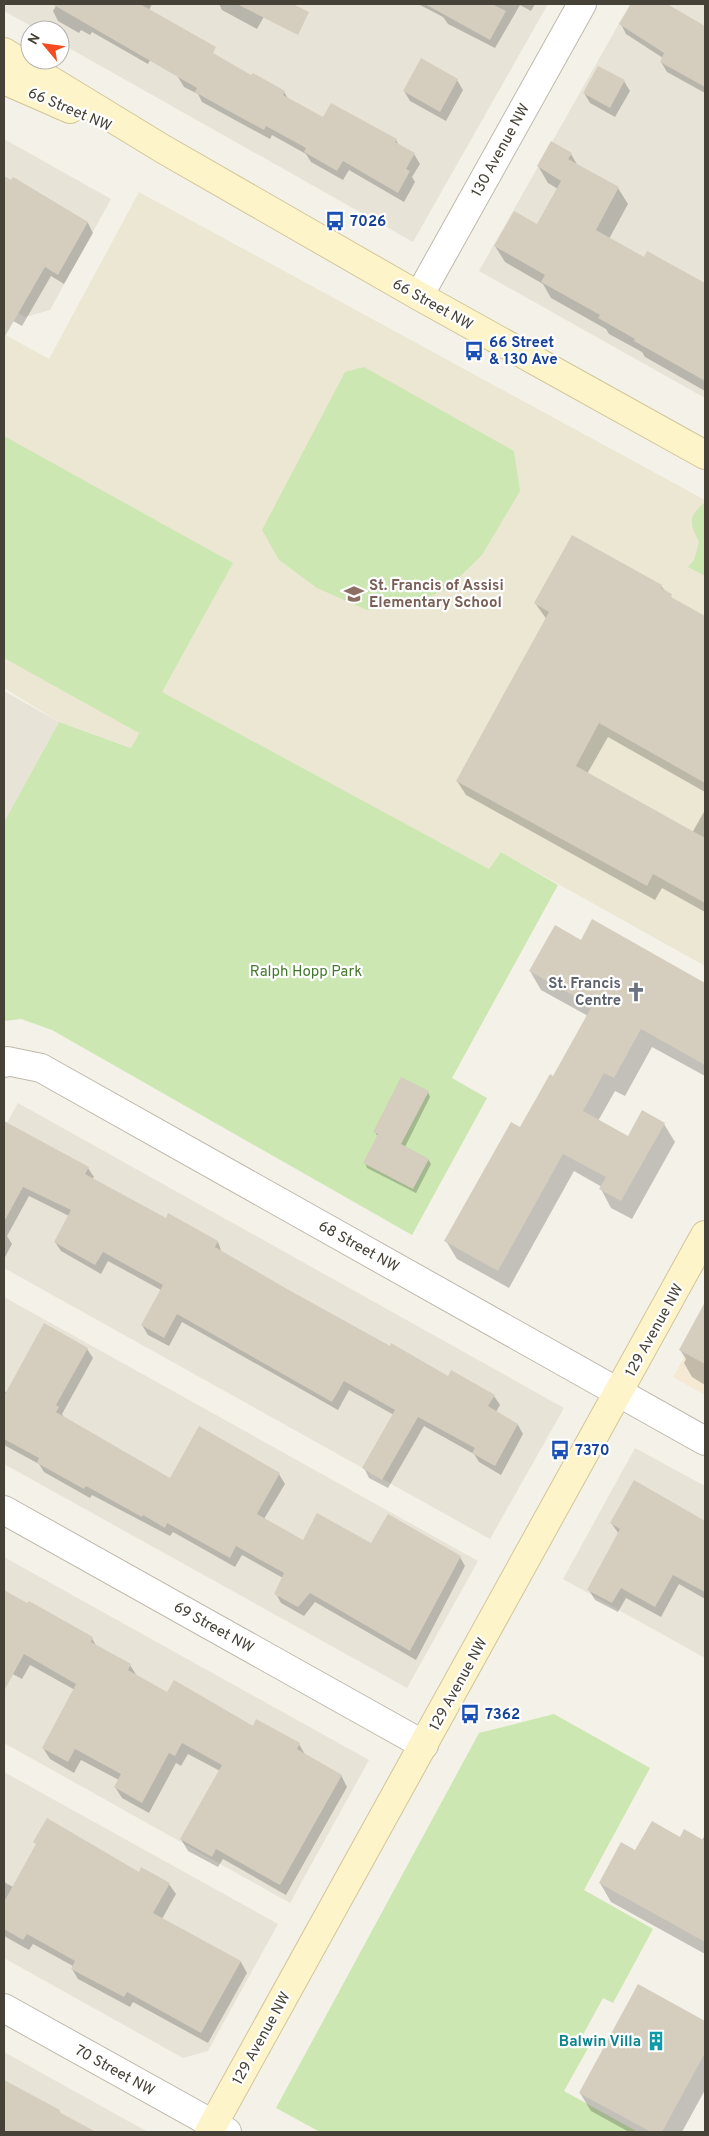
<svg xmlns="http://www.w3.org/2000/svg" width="709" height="2136" font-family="Overpass,sans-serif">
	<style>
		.residential { fill: #e7e3d7 }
		.commercial { fill: #f5e9d4 }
		.education { fill: #ece7d3 }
		.green { fill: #cce7b2 }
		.shadow { fill: #0003 }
		.building { fill: #d5cdbe }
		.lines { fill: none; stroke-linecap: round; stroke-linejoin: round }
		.street-casing { stroke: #bfb9ab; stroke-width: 30 }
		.secondary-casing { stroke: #d2c699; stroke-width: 30 }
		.street { stroke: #fff; stroke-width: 28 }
		.secondary { stroke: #fdf4c9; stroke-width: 28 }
		.labels { text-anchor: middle; stroke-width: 4.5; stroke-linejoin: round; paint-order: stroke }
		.street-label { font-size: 15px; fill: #474237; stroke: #fff }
		.transit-label { font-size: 15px; font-weight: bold; fill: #164399; stroke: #fff; text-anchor: start }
		.education-label { font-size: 15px; font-weight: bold; fill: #785e54; stroke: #fff; text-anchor: start }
		.park-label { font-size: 15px; fill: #44782c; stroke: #fff }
		.worship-label { font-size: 15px; font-weight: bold; fill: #5b616d; stroke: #fff; text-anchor: end }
		.culture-label { font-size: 15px; font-weight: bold; fill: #0d838f; stroke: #fff; text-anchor: end }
	</style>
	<rect width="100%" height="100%" fill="#f4f1e8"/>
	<path class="residential" d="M 4,4 L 548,4 L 413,242 L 60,43 L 60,30 L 38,30 L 4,11 Z
		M 630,4 L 705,4 L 705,398 L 479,271 Z
		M 4,139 L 111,199 L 50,310 L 25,317 L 4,305 Z
		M 4,691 L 59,722 L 4,822 Z
		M 18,1103 L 564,1408 L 490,1539 L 4,1268 L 4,1128 Z
		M 4,1297 L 478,1561 L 407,1688 L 4,1464 Z
		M 635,1448 L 705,1486 L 705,1658 L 563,1579 Z
		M 4,1557 L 369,1760 L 290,1903 L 4,1743 Z
		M 4,1772 L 278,1924 L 208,2051 L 183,2058 L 4,1958 Z
		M 4,2052 L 83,2096 L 148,2132 L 4,2132 Z"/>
	<path class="commercial" d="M 705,1320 L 705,1395 L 673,1377 Z"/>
	<path class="education" d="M 139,192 L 705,500 L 705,966 L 501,852 L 489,869 L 162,693 L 132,748 L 59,722 L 4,688 L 4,334 L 49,359 Z"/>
	<path class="green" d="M 364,367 L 514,451 L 520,491 L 482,555 L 447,589 L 406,607 L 367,610 L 317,588 L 279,560 L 262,530 L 345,372 Z
		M 4,436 L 233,563 L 162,692 L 489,869 L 501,852 L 558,885 L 452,1078 L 487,1098 L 412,1235 L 52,1030 L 21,1019 L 4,1021 L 4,822 L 59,722 L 131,748 L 144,725 L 139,733 L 4,658 Z
		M 705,502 L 705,576 L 688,567 L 694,560 L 699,542 C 689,522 688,517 705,502 Z
		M 554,1714 L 650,1768 L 584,1890 L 653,1929 L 613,2003 L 603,1998 L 579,2042 L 588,2048 L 564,2091 L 638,2132 L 320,2132 L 276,2108 L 479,1733 Z"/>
	<path class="shadow" d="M 57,4 L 152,4 L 149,10 L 168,27 L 148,64 L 92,32 L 90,35 L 81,30 L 79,33 L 58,21 L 53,11 Z
		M 219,4 L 269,4 L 270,6 L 257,29 L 222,10 Z
		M 418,4 L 535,4 L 531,11 L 520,5 L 495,48 L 448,24 L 443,17 Z
		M 633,4 L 666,4 L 705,27 L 705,93 L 667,72 L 661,62 L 663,58 L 626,34 L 621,24 Z
		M 178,77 L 252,77 L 284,92 L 289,100 L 324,119 L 396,140 L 399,145 L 414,154 L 420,164 L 412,177 L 415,182 L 404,202 L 349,170 L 343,180 L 311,162 L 306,154 L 272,135 L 270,139 L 202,102 L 198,94 L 184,87 Z
		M 457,80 L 463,90 L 446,121 L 410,101 L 404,91 Z
		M 624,81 L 630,91 L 615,117 L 590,103 L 584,93 Z
		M 571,154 L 578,166 L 618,188 L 628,204 L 609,239 L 645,258 L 648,252 L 705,285 L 705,391 L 645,357 L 642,352 L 609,334 L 606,329 L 551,298 L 543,284 L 505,262 L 495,246 L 538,226 L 558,189 L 548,183 L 538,166 Z
		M 4,178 L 12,182 L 14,178 L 88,223 L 93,233 L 64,284 L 51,276 L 22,326 L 4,316 Z
		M 661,586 L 675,601 L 705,618 L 705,792 L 608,737 L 587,774 L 692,833 L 705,810 L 705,912 L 662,888 L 655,900 L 466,795 L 457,781 L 547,620 L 535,603 Z
		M 592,921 L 705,984 L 705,1076 L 652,1047 L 625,1096 L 615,1091 L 598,1121 L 628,1138 L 664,1124 L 675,1142 L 632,1219 L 611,1208 L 601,1189 L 602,1187 L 574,1171 L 509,1288 L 457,1259 L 446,1241 L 553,1078 L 588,1016 L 541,990 L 530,971 L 581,941 Z
		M 428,1092 L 430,1097 L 405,1147 L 428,1159 L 431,1164 L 416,1193 L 367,1168 L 365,1163 L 378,1137 L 375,1132 Z
		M 7,1124 L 88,1168 L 94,1177 L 92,1179 L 166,1219 L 169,1215 L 218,1242 L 222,1253 L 286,1290 L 448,1378 L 494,1396 L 500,1405 L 496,1412 L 518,1425 L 523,1434 L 501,1475 L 479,1462 L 474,1454 L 424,1426 L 388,1488 L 369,1478 L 364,1468 L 394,1415 L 349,1390 L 338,1410 L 182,1322 L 169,1346 L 148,1335 L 142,1325 L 161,1290 L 108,1261 L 101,1274 L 61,1251 L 55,1242 L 69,1216 L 29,1196 L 7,1236 L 12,1244 L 4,1259 L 4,1131 Z
		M 705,1305 L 705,1385 L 692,1377 L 684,1363 L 686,1359 L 680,1350 Z
		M 87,1349 L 93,1358 L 62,1414 L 64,1417 L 171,1480 L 279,1474 L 285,1484 L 264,1519 L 303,1541 L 371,1545 L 460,1557 L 465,1566 L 416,1660 L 315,1602 L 304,1616 L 281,1603 L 276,1594 L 283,1578 L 242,1555 L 235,1567 L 173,1532 L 170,1536 L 92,1495 L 90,1498 L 44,1472 L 39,1464 L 4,1445 L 4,1391 L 7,1393 Z
		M 634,1482 L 705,1522 L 705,1599 L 679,1584 L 661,1617 L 626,1598 L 618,1612 L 595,1600 L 589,1590 L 619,1534 L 611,1523 Z
		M 5,1592 L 92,1638 L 96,1646 L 130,1665 L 137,1676 L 168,1693 L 299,1744 L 306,1756 L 341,1775 L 347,1787 L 286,1895 L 223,1859 L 218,1867 L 188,1851 L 181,1839 L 220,1771 L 188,1754 L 181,1766 L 176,1763 L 149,1813 L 122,1798 L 115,1787 L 119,1780 L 81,1760 L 74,1773 L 50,1759 L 43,1748 L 75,1690 L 30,1665 L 22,1679 L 5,1670 L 4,1649 L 8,1640 L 4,1638 L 4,1595 Z
		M 705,1835 L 705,1954 L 611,1902 L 600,1883 L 636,1852 L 681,1838 L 702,1840 Z
		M 35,1842 L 139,1873 L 142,1868 L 169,1884 L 176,1894 L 162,1919 L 241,1962 L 247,1973 L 208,2043 L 133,2002 L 130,2007 L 78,1979 L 72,1969 L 73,1966 L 33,1944 L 29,1950 L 4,1936 L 4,1882 L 13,1887 L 37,1845 Z
		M 638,1986 L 705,2022 L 705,2090 L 682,2132 L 629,2132 L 591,2111 L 580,2093 Z
		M 4,2082 L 59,2111 L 61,2114 L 94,2132 L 12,2132 L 4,2127 Z"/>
	<path class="building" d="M 52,4 L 140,4 L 216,47 L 213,53 L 251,75 L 253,73 L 285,91 L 283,95 L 323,117 L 331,103 L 397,139 L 395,142 L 415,153 L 406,169 L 410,171 L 398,193 L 343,161 L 337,171 L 304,152 L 306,148 L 266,126 L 264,130 L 218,105 L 195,92 L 197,88 Z
		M 237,4 L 293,4 L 309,12 L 298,35 Z
		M 425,4 L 492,4 L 506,11 L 490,40 Z
		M 631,4 L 667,4 L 705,26 L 705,87 L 660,62 L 664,53 L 619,24 Z
		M 421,58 L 458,79 L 440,112 L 403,91 Z
		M 598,66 L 625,80 L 610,108 L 583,93 Z
		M 551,141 L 572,153 L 568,159 L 619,187 L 596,230 L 644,257 L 647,251 L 705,283 L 705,381 L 634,341 L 635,339 L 598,318 L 600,315 L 541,282 L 545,275 L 494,246 L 514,211 L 537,224 L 561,181 L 537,166 Z
		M 4,176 L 11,180 L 13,177 L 88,222 L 58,275 L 45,267 L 4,338 Z
		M 572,535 L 662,585 L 661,588 L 672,594 L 671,597 L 705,616 L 705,783 L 599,723 L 576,766 L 705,838 L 705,903 L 653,874 L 647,886 L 456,781 L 549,612 L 534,603 Z
		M 592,919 L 705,983 L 705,1065 L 641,1029 L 614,1078 L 604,1073 L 583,1111 L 628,1136 L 642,1110 L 665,1123 L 621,1201 L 599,1189 L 606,1177 L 563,1154 L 498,1271 L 444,1241 L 511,1122 L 520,1127 L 550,1074 L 553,1076 L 592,1006 L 529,971 L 555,925 L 581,940 Z
		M 401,1077 L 429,1091 L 401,1144 L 429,1159 L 413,1189 L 363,1163 L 378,1134 L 373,1132 Z
		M 4,1121 L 89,1167 L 85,1174 L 166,1218 L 168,1213 L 218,1241 L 215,1247 L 287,1289 L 390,1346 L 391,1343 L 448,1376 L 451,1370 L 495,1395 L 488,1406 L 518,1424 L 495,1466 L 472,1453 L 475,1448 L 418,1417 L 382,1480 L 362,1468 L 395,1410 L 344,1381 L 332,1402 L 177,1314 L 164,1338 L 141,1325 L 163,1285 L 103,1252 L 95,1265 L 54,1242 L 71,1210 L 23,1187 L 4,1222 Z
		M 705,1302 L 705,1364 L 679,1350 Z
		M 44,1323 L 88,1348 L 56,1405 L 59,1407 L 56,1412 L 170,1478 L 199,1426 L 280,1473 L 257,1514 L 303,1540 L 317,1513 L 371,1543 L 388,1514 L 461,1556 L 410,1651 L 310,1593 L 298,1607 L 274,1594 L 284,1573 L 236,1546 L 230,1558 L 167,1523 L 165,1528 L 143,1515 L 142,1517 L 86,1486 L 84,1489 L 37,1463 L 39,1458 L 4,1439 L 4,1396 Z
		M 634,1480 L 705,1521 L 705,1592 L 673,1575 L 655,1607 L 621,1588 L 612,1603 L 587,1590 L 620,1529 L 610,1523 Z
		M 4,1590 L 27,1603 L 29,1601 L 93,1637 L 91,1642 L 131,1664 L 128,1670 L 167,1692 L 174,1680 L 253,1726 L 256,1719 L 300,1743 L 297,1749 L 342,1775 L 280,1885 L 216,1849 L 212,1857 L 180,1839 L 222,1765 L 182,1743 L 175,1756 L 169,1753 L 142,1803 L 114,1787 L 121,1774 L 75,1749 L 68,1762 L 42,1748 L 76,1684 L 24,1654 L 4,1691 Z
		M 47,1818 L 139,1872 L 141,1867 L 170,1883 L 153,1913 L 241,1961 L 201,2033 L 127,1992 L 124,1997 L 71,1969 L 75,1961 L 27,1934 L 23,1940 L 4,1929 L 4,1902 L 36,1844 L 33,1842 Z
		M 652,1821 L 680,1837 L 684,1829 L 705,1841 L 705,1942 L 599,1883 L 621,1842 L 635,1850 Z
		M 638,1984 L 705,2021 L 705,2053 L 662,2132 L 651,2132 L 579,2093 Z
		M 4,2080 L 60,2110 L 59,2112 L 96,2132 L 4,2132 Z"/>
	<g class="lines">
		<defs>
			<path id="street" d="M 419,296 L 582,4
				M 4,1063 L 7,1061 L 41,1068 L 705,1441
				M 4,1510 L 424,1745
				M 4,2008 L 227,2132"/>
			<path id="secondary" d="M 4,52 L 163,149 L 419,296 L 705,455
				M 4,80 L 70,109
				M 209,2132 L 705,1235"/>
		</defs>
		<use href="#street" class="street-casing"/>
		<use href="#secondary" class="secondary-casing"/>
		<use href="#street" class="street"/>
		<use href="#secondary" class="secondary"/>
	</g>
	<defs>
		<symbol id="bus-bare" viewBox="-9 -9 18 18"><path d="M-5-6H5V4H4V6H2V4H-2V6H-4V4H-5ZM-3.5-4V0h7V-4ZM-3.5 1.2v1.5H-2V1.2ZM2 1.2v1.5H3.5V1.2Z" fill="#1a4fb4" stroke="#fff" stroke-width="2.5" paint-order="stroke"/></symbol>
		<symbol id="school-bare" viewBox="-9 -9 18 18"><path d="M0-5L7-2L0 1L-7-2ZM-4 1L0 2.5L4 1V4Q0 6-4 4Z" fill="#8d6e63" stroke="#fff" stroke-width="2.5" paint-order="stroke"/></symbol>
		<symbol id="church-bare" viewBox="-9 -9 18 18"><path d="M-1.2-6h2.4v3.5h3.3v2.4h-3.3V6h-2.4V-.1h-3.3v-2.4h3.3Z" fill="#6b7280" stroke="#fff" stroke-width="2.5" paint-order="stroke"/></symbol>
		<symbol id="building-bare" viewBox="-9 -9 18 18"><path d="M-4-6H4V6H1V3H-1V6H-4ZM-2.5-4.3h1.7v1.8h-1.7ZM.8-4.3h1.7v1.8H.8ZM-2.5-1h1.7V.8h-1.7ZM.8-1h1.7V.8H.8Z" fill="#0f9aa8" stroke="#fff" stroke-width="2.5" paint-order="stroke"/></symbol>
	</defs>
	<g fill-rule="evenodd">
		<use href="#bus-bare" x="321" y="207" width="28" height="28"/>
		<use href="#bus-bare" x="460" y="337" width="28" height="28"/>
		<use href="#school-bare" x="340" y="580" width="28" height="28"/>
		<use href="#church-bare" x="622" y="978" width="28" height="28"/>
		<use href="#bus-bare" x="546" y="1436" width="28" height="28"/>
		<use href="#bus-bare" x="456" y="1700" width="28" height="28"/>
		<use href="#building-bare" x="642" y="2027" width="28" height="28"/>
	</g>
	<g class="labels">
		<g class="street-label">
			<text transform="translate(70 109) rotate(23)" y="5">66 Street NW</text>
			<text transform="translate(500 150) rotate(-61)" y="5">130 Avenue NW</text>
			<text transform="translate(433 304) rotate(29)" y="5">66 Street NW</text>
			<text transform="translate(359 1246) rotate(29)" y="5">68 Street NW</text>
			<text transform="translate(654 1330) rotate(-61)" y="5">129 Avenue NW</text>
			<text transform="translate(214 1627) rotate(29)" y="5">69 Street NW</text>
			<text transform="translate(458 1684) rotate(-61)" y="5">129 Avenue NW</text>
			<text transform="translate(261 2038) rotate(-61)" y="5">129 Avenue NW</text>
			<text transform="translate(115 2070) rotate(29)" y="5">70 Street NW</text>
		</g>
		<g class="transit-label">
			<text x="350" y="226">7026</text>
			<text x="489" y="347">66 Street<tspan x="489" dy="17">&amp; 130 Ave</tspan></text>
			<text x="575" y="1455">7370</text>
			<text x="485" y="1719">7362</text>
		</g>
		<g class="education-label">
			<text x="369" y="590">St. Francis of Assisi<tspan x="369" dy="17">Elementary School</tspan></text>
		</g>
		<g class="park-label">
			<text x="306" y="976">Ralph Hopp Park</text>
		</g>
		<g class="worship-label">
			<text x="621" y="988">St. Francis<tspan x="621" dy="17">Centre</tspan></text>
		</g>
		<g class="culture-label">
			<text x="641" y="2046">Balwin Villa</text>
		</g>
	</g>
	<rect width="709" height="2136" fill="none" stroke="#474237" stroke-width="10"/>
	<g transform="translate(45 45) rotate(299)"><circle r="24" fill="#ffffff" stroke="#b5b3af"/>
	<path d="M0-4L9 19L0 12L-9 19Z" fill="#f44c20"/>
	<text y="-8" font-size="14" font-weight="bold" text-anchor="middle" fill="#474237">N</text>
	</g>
</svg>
